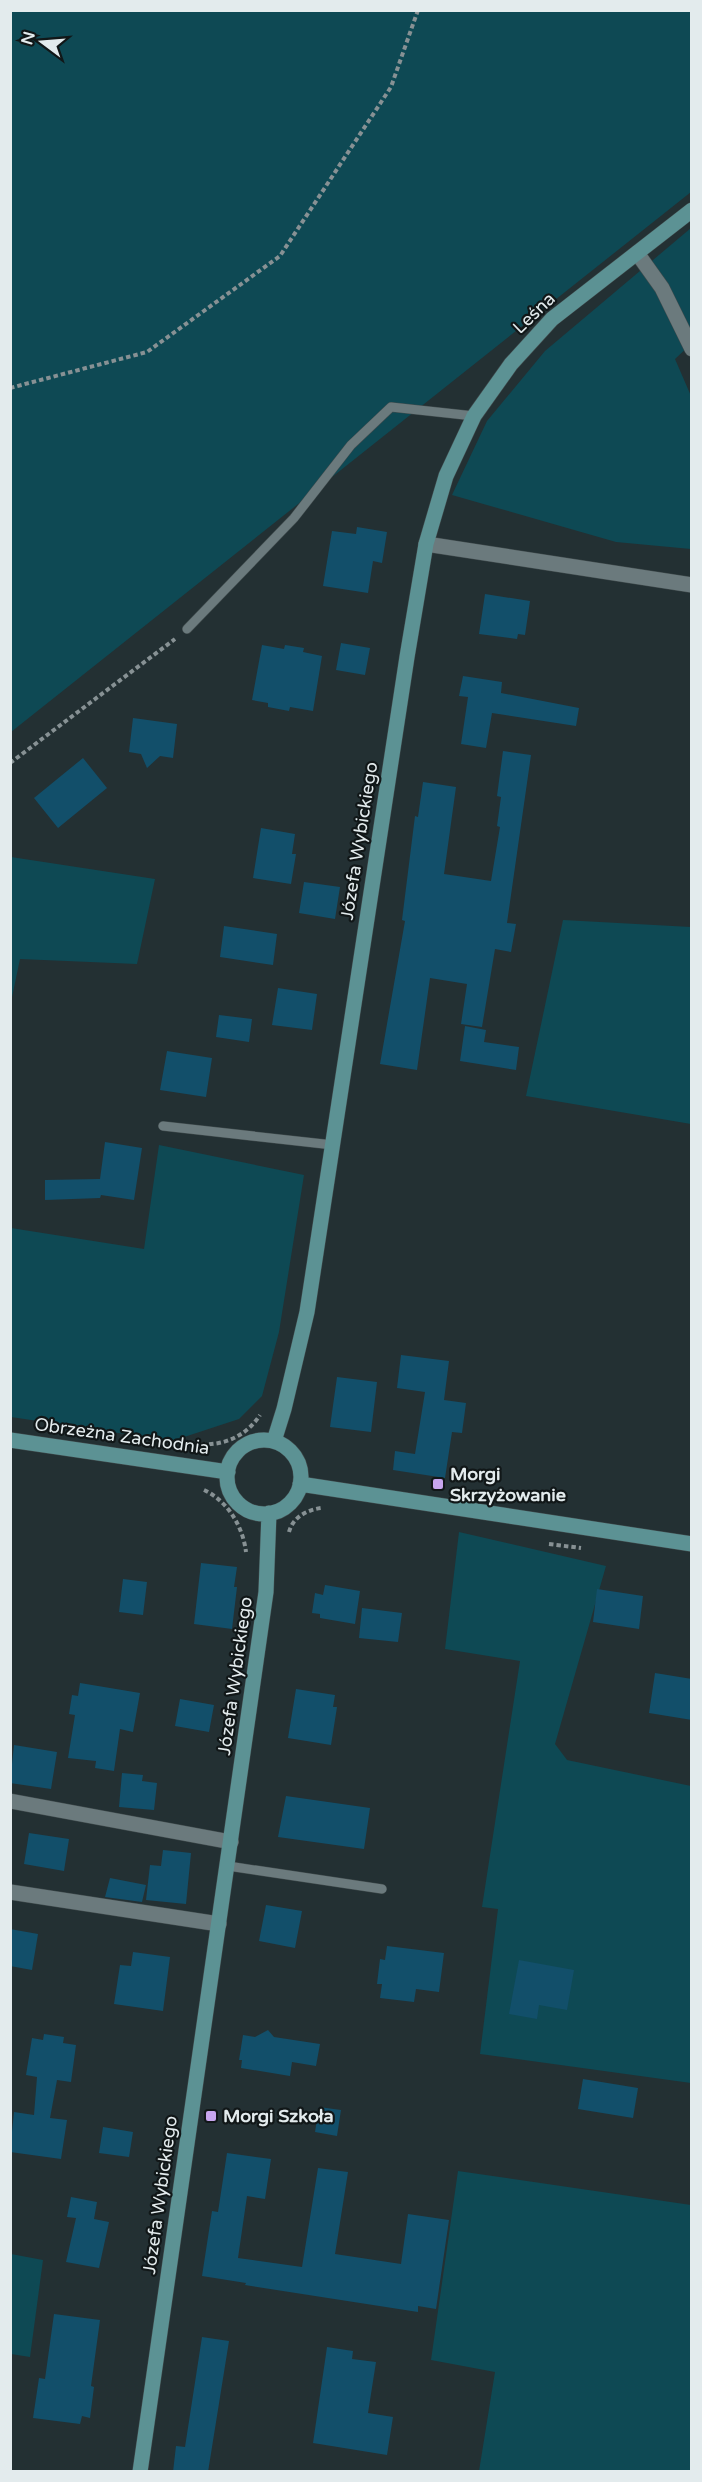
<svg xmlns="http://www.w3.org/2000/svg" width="702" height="2482" font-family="'Varela Round',sans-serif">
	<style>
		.green { fill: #0e4954 }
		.building { fill: #124f6a }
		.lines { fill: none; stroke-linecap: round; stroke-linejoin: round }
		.lane-casing { stroke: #404b4d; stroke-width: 10 }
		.street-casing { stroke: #404b4d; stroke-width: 16 }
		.secondary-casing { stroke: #404b4d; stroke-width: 16 }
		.path { stroke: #879194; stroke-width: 4; stroke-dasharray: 4.5 3; stroke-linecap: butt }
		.lane { stroke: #6b7a7d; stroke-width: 9 }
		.street { stroke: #6b7a7d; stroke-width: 15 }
		.secondary { stroke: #5c9294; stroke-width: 15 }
		.poi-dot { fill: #c8a6ef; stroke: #111718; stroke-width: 2 }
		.labels { text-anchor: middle; stroke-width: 4.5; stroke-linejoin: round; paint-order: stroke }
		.street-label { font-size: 18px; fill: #e3ebed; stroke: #111718 }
		.poi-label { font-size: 18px; font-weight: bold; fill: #e3ebed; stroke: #111718; text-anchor: start }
	</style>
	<rect width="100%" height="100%" fill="#233033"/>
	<path class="green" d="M 11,11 L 691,11 L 691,192 L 11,732 Z
		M 691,228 L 691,344 L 675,359 L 691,396 L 691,549 L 616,542 L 452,495 L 487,421 L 545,351 Z
		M 11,857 L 155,879 L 137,964 L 20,959 L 11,1002 Z
		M 563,920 L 691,927 L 691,1124 L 526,1096 Z
		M 159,1145 L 304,1175 L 279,1332 L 262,1396 L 239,1419 L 172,1441 L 11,1417 L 11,1228 L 144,1249 Z
		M 459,1532 L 606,1566 L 555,1744 L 567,1760 L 691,1786 L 691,2083 L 480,2054 L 498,1909 L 482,1907 L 520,1661 L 445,1649 Z
		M 458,2171 L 691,2205 L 691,2471 L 479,2471 L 495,2372 L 431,2360 Z
		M 11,2254 L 43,2260 L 30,2357 L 11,2354 Z"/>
	<path class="building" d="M 357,527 L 387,532 L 382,563 L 373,561 L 368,593 L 323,586 L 332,531 L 356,534 Z
		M 485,594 L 530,601 L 525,635 L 518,634 L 517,639 L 479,634 Z
		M 341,643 L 370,648 L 365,675 L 336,670 Z
		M 262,645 L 284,649 L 285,645 L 304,648 L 303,652 L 322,656 L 313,711 L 290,707 L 289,711 L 268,707 L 268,703 L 252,700 Z
		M 463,676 L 502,682 L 501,693 L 579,708 L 576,726 L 492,713 L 486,748 L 461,744 L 468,697 L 459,696 Z
		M 133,718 L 177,724 L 173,758 L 160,756 L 147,768 L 141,754 L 129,752 Z
		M 503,751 L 531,755 L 507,923 L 516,924 L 511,952 L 495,949 L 482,1027 L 461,1024 L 467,984 L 430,978 L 417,1070 L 380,1064 L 405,921 L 402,920 L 415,816 L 418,817 L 423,782 L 456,787 L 444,874 L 491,881 L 500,827 L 497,826 L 501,797 L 497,796 Z
		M 83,758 L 107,788 L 58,828 L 34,798 Z
		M 261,828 L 295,834 L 292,854 L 296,854 L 291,884 L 253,878 Z
		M 304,882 L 340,887 L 335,919 L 299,913 Z
		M 224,926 L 277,934 L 273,965 L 220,957 Z
		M 278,988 L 317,994 L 312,1030 L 272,1025 Z
		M 219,1015 L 252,1019 L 249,1042 L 216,1037 Z
		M 465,1026 L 486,1030 L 484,1042 L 519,1047 L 516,1070 L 460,1061 Z
		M 167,1051 L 212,1058 L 206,1097 L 160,1090 Z
		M 105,1142 L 142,1148 L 134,1200 L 101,1195 L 100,1198 L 45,1200 L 45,1180 L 100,1179 Z
		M 401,1355 L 449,1361 L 444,1400 L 466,1403 L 462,1433 L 452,1432 L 445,1478 L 393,1470 L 395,1451 L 415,1454 L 425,1392 L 397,1388 Z
		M 337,1377 L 377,1382 L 371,1432 L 330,1427 Z
		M 201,1563 L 237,1567 L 234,1587 L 237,1587 L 232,1629 L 194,1624 Z
		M 123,1579 L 147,1582 L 143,1615 L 119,1612 Z
		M 325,1585 L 360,1591 L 355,1624 L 320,1618 L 320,1614 L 312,1613 L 315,1593 L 323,1595 Z
		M 597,1589 L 643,1596 L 639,1629 L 593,1622 Z
		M 362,1608 L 402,1613 L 398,1642 L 359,1638 Z
		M 655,1673 L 692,1679 L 692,1720 L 649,1713 Z
		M 80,1683 L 140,1693 L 133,1732 L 120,1729 L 114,1771 L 95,1768 L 96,1761 L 68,1758 L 75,1715 L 69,1714 L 72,1695 L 78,1696 Z
		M 296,1689 L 335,1695 L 333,1707 L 337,1707 L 331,1745 L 288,1738 Z
		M 180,1699 L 214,1705 L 209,1732 L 175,1726 Z
		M 14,1745 L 57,1752 L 51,1789 L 10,1783 Z
		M 122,1773 L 143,1775 L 142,1781 L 157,1783 L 154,1810 L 119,1807 Z
		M 286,1796 L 370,1808 L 364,1849 L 278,1837 Z
		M 29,1833 L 69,1839 L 64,1871 L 24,1864 Z
		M 163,1850 L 191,1853 L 186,1904 L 146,1900 L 150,1865 L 161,1866 Z
		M 110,1878 L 146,1885 L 142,1902 L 105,1897 Z
		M 266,1905 L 302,1911 L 295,1948 L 259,1941 Z
		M 10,1929 L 38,1934 L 32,1970 L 10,1966 Z
		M 387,1946 L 444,1953 L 439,1992 L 416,1989 L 414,2002 L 380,1998 L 382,1984 L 377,1984 L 380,1959 L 385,1960 Z
		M 133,1952 L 170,1957 L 163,2011 L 114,2004 L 120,1965 L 131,1966 Z
		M 519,1960 L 574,1970 L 567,2010 L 539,2005 L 537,2019 L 509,2014 Z
		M 268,2030 L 274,2037 L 320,2044 L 316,2066 L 292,2062 L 290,2076 L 241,2068 L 242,2060 L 239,2060 L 243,2035 L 255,2037 Z
		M 44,2034 L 64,2037 L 63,2043 L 76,2045 L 71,2082 L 57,2080 L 50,2118 L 67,2120 L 61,2159 L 10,2152 L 14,2112 L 34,2115 L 37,2077 L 26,2075 L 32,2038 L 43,2040 Z
		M 583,2079 L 638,2088 L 633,2118 L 578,2109 Z
		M 319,2107 L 341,2110 L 337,2136 L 315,2132 Z
		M 103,2127 L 133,2132 L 129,2157 L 99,2153 Z
		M 227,2153 L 271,2159 L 265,2199 L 247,2196 L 238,2258 L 302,2267 L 318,2168 L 348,2172 L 335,2254 L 401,2264 L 408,2214 L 449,2220 L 436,2309 L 418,2306 L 418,2312 L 245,2285 L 246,2283 L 202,2276 L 212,2211 L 218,2212 Z
		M 71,2197 L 97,2202 L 94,2219 L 109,2222 L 99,2268 L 66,2262 L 76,2218 L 67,2217 Z
		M 54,2314 L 100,2320 L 91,2386 L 94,2387 L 90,2418 L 82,2416 L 80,2424 L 33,2418 L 39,2378 L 45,2379 Z
		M 202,2337 L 229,2341 L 208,2472 L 173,2472 L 176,2446 L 185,2447 Z
		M 327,2347 L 353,2351 L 352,2359 L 376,2362 L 368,2413 L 393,2417 L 387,2455 L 313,2443 Z"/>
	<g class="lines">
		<defs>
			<path id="lane" d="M 187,629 L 294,518 L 351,445 L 391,407 L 474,416
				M 163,1126 L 333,1145
				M 228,1866 L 382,1889"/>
			<path id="street" d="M 637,253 L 662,288 L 692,349
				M 426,544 L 692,585
				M 10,1801 L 231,1842
				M 10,1892 L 219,1924"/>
			<path id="secondary" d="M 10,1440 L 228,1472
				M227 1477a37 37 0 1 1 74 0a37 37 0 1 1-74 0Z
				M 274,1441 L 284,1409 L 307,1312 L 407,657 L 426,544 L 446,476 L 474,416 L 511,364 L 552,319 L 692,210
				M 300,1484 L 692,1544
				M 140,2472 L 266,1592 L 269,1513"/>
		</defs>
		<use href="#lane" class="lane-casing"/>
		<use href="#street" class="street-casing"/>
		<use href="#secondary" class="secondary-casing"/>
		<path class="path" d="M 10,388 L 147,352 L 280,256 L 391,87 L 418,10
			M 10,763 L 175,639
			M 200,1450 L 200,1444 C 225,1446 247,1435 260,1415
			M 204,1490 C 228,1501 243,1527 246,1552
			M 289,1532 C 293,1517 307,1510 321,1508
			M 549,1544 L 581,1548"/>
		<use href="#lane" class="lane"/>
		<use href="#street" class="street"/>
		<use href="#secondary" class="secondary"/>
	</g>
	<g class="poi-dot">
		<rect x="432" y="1478" width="12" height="12" rx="3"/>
		<rect x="205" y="2110" width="12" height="12" rx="3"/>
	</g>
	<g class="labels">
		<g class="street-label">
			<text transform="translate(534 313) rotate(-44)" y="6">Leśna</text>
			<text transform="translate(359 841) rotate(-81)" y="6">Józefa Wybickiego</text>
			<text transform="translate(122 1436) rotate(8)" y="6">Obrzeżna Zachodnia</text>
			<text transform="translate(235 1676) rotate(-82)" y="6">Józefa Wybickiego</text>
			<text transform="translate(160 2195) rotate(-82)" y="6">Józefa Wybickiego</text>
		</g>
		<g class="poi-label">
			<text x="450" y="1480">Morgi<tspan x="450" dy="21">Skrzyżowanie</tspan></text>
			<text x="223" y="2122">Morgi Szkoła</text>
		</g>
	</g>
	<rect width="702" height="2482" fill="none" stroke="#e3ebed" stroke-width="24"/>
	<g transform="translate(42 42) rotate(286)" stroke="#111718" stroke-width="4.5" paint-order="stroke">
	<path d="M0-4.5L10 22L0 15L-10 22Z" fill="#e3ebed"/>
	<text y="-9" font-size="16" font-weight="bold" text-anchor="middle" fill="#e3ebed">N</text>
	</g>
</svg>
